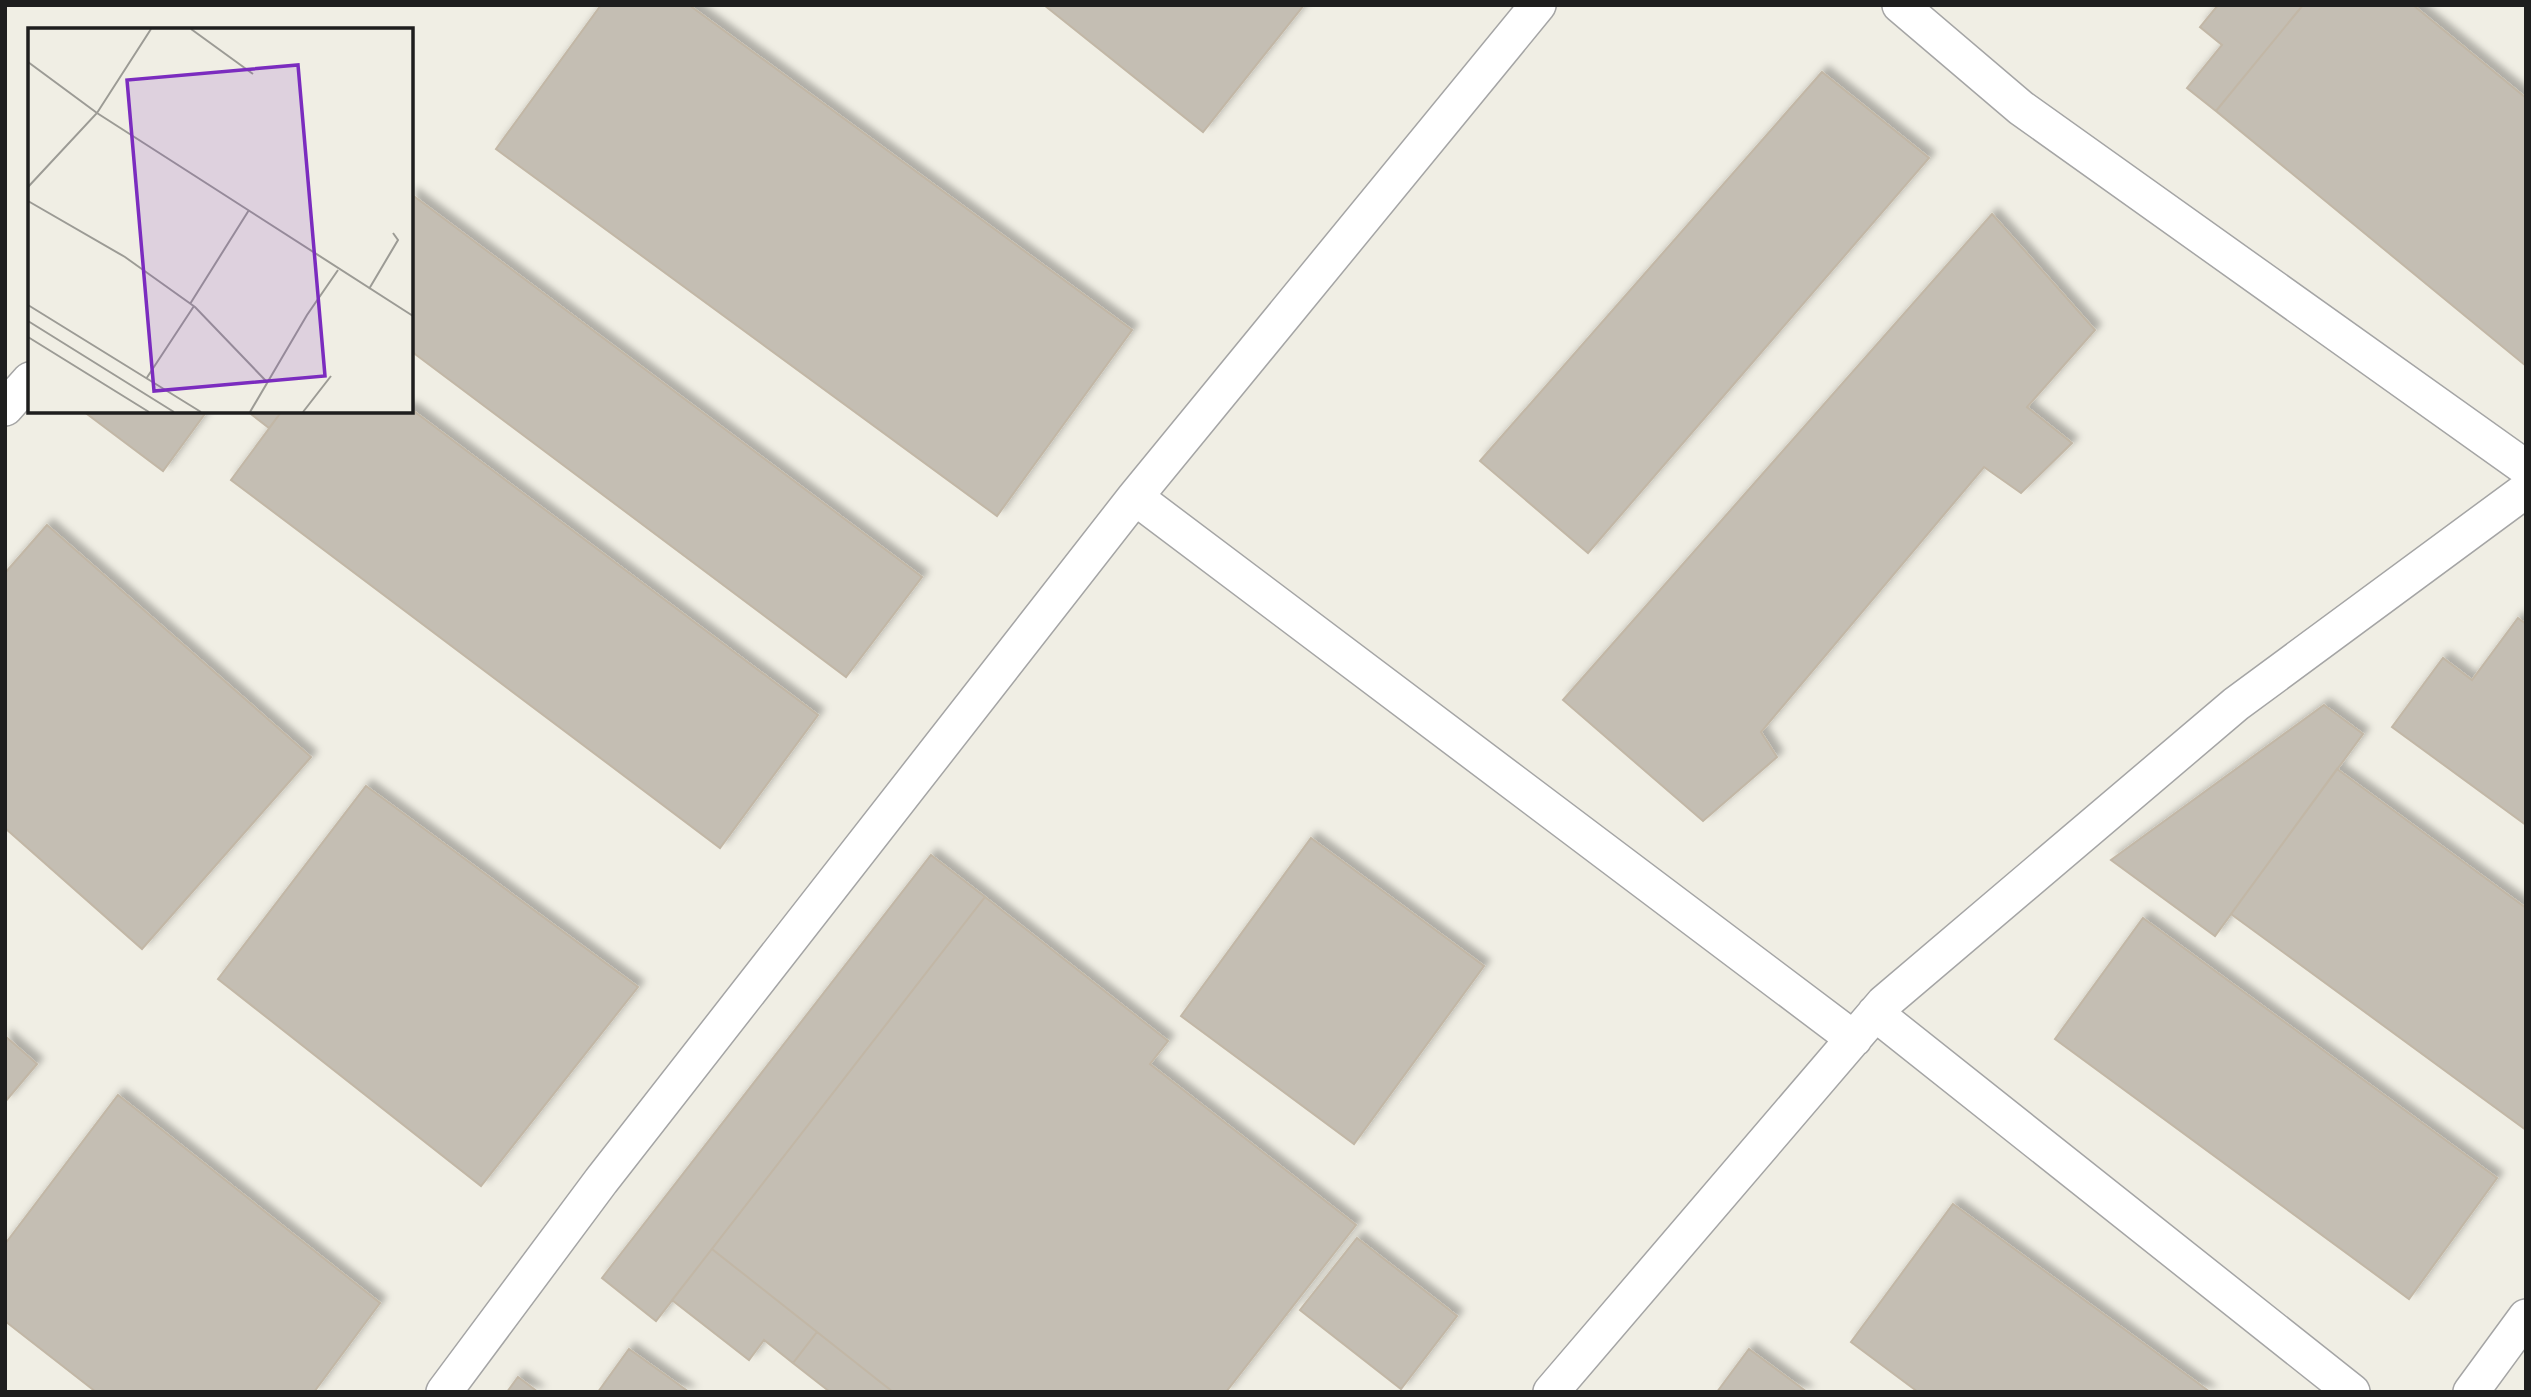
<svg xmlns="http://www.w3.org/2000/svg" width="2531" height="1397" font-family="'Fira Sans',sans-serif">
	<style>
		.building { fill: #c4beb3; stroke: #c2b7a6; stroke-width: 2; filter: url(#shadow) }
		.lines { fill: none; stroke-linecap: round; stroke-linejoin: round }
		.minor-casing { stroke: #a5a5a5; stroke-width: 38 }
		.minor { stroke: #fff; stroke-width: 35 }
		.inset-road { fill: none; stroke: #9c9b95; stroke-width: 2 }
		.view { fill: #7b2cbf; fill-opacity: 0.15; stroke: #7b2cbf; stroke-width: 3.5 }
		.inset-edge { fill: none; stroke: #1e1e1e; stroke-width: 3.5 }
	</style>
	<defs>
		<filter id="shadow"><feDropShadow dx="6" dy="-6" stdDeviation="3.5" flood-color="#0004"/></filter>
	</defs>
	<rect width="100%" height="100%" fill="#f0eee4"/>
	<path class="building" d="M 601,5 L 689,5 L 1132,330 L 997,516 L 496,149 Z
		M 1044,5 L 1304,5 L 1203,132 Z
		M 2218,5 L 2303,5 L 2216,111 L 2187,88 L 2222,45 L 2200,27 Z
		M 2303,5 L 2413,5 L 2526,98 L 2526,366 L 2216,111 Z
		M 1822,72 L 1929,158 L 1588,553 L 1480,461 Z
		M 411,194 L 922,577 L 846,677 L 411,351 Z
		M 1992,214 L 2095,330 L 2027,407 L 2072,443 L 2021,493 L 1984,467 L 1761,732 L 1777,757 L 1703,821 L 1563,700 Z
		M 411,409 L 818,715 L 720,848 L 231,480 L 282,411 Z
		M 83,411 L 207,411 L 163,471 Z
		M 247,411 L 282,411 L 269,428 Z
		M 47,525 L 311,757 L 142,949 L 5,828 L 5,573 Z
		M 2518,618 L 2526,624 L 2526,825 L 2392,727 L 2443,658 L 2472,680 Z
		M 2324,705 L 2363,734 L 2215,936 L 2111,860 Z
		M 2337,769 L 2526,908 L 2526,1130 L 2231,914 Z
		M 366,786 L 638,987 L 481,1186 L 218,979 Z
		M 1311,838 L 1484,966 L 1354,1144 L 1181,1016 Z
		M 931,855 L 985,897 L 656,1321 L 602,1278 Z
		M 985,897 L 1168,1041 L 1150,1064 L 1356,1225 L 1226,1392 L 893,1392 L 712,1249 Z
		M 2143,918 L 2497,1178 L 2409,1299 L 2055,1039 Z
		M 5,1036 L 37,1064 L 5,1102 Z
		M 118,1095 L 380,1303 L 314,1392 L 96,1392 L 5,1321 L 5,1244 Z
		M 1953,1204 L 2210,1392 L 1918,1392 L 1851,1342 Z
		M 1357,1238 L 1457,1316 L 1401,1389 L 1300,1310 Z
		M 712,1249 L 817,1332 L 793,1363 L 764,1340 L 749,1360 L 672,1300 Z
		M 817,1332 L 893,1392 L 830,1392 L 793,1363 Z
		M 629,1349 L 689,1392 L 598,1392 Z
		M 1749,1349 L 1807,1392 L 1717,1392 Z
		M 518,1377 L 538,1392 L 507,1392 Z"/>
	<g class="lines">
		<defs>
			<path id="minor" d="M 1900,5 L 2021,108 L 2526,468
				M 5,408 L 30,380
				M 1135,497 L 1854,1039
				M 1875,1013 L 2352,1392
				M 444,1392 L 601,1181 L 1135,497 L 1538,5
				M 1551,1392 L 1884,1003 L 2236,704 L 2526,490
				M 2471,1392 L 2526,1317"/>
		</defs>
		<use href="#minor" class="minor-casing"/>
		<use href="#minor" class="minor"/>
	</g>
	<g transform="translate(28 28)">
		<rect width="385" height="385" fill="#f0eee4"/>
		<path class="inset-road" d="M 163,1 L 225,46M 0,34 L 69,85 L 385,288M 0,159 L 69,85 L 123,1M 0,173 L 97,229 L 167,279 L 239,354M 341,261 L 370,212 L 365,205M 162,276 L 221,182M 0,277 L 173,384M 0,293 L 146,384M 0,309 L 121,384M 118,351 L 166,278M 222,384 L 279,287 L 310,242M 275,384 L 303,348"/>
		<path class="view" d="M 270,37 L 297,348 L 126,363 L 99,52 Z"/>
		<rect width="385" height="385" class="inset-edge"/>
	</g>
	<rect width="2531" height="1397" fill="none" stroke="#1e1e1e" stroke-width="14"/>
</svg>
